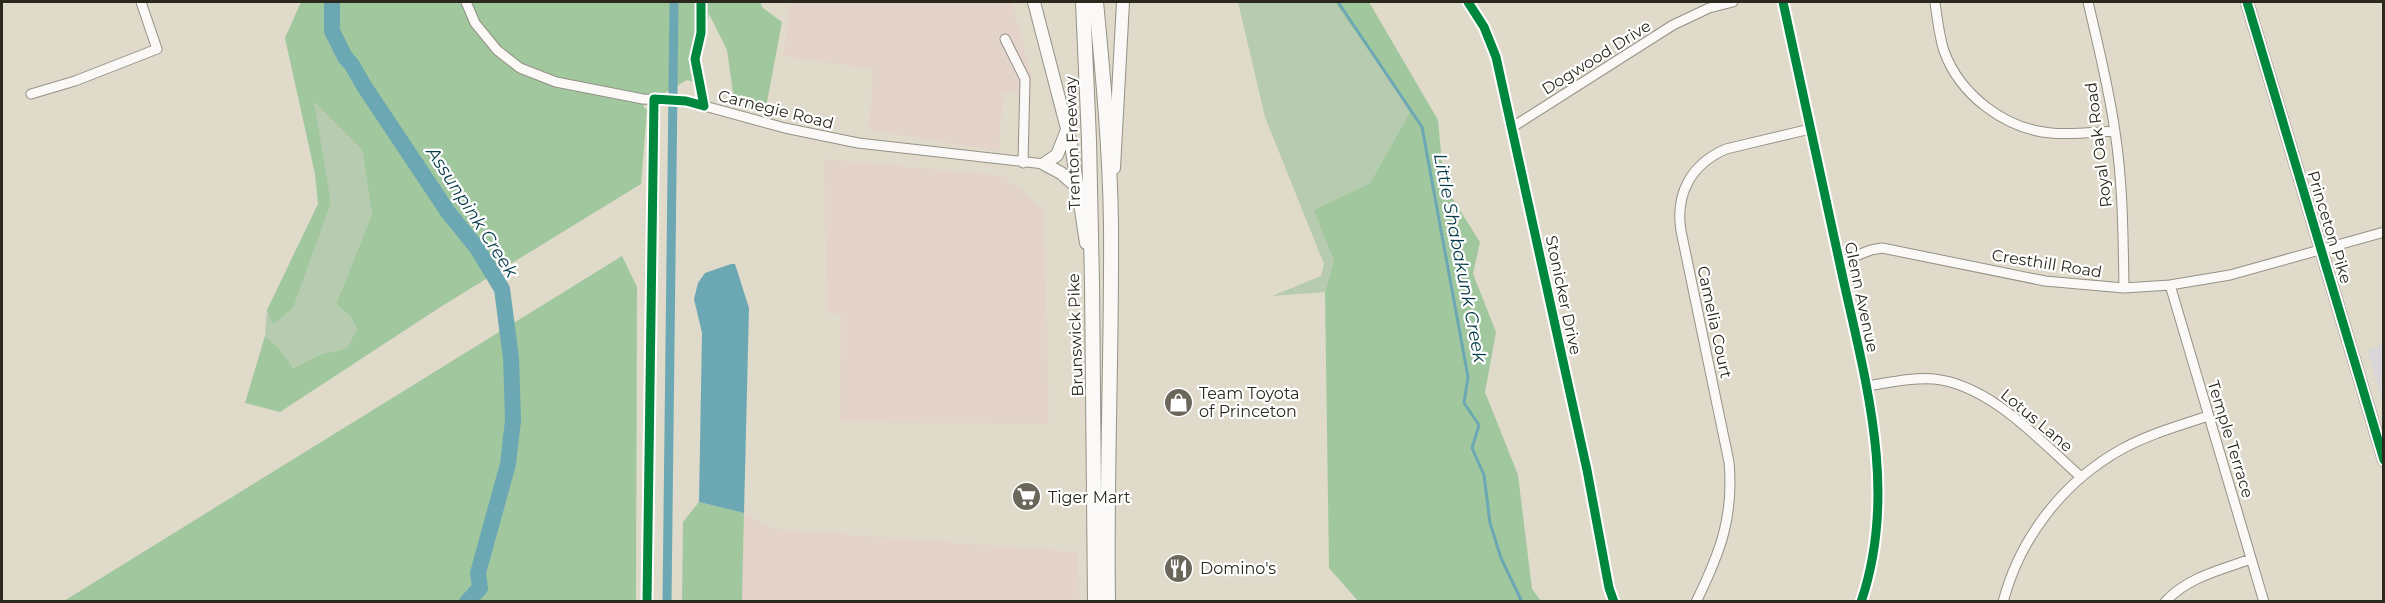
<svg xmlns="http://www.w3.org/2000/svg" width="2385" height="603" font-family="Montserrat,sans-serif">
	<style>
		.industrial { fill: #e4d3cb }
		.education { fill: #d9d6da }
		.green { fill: #b6cbb0 }
		.forest { fill: #a1c79f }
		.water { fill: #6ca8b3 }
		.lines { fill: none; stroke-linecap: round; stroke-linejoin: round }
		.stream { stroke: #6ca8b3; stroke-width: 3 }
		.canal { stroke: #6ca8b3; stroke-width: 9 }
		.river { stroke: #6ca8b3; stroke-width: 16 }
		.minor-casing { stroke: #959185; stroke-width: 11 }
		.major-casing { stroke: #959185; stroke-width: 14 }
		.highway-casing { stroke: #959185; stroke-width: 16 }
		.minor { stroke: #faf9f7; stroke-width: 9 }
		.major { stroke: #faf9f7; stroke-width: 12 }
		.highway { stroke: #faf9f7; stroke-width: 14 }
		.cycleway-casing { stroke: #fff; stroke-width: 13 }
		.cycleway { stroke: #00873e; stroke-width: 9 }
		.labels { text-anchor: middle; stroke-width: 4.5; stroke-linejoin: round; paint-order: stroke }
		.street-label { font-size: 16px; fill: #2b281d; stroke: #fff }
		.poi-label { font-size: 16px; fill: #2b281d; stroke: #fff; text-anchor: start }
		.water-label { font-size: 18px; font-style: italic; fill: #063d4a; stroke: #fff }
	</style>
	<rect width="100%" height="100%" fill="#dfdaca"/>
	<path class="industrial" d="M 791,2 L 1012,2 L 1031,75 L 1030,94 L 1003,92 L 999,151 L 869,130 L 873,69 L 783,56 Z
		M 824,159 L 1004,176 L 1044,210 L 1049,424 L 840,422 L 841,314 L 827,313 Z
		M 744,513 L 775,529 L 1078,552 L 1079,601 L 742,602 Z"/>
	<path class="education" d="M 2383,344 L 2383,405 L 2368,351 Z"/>
	<path class="green" d="M 1238,2 L 1334,2 L 1411,110 L 1370,183 L 1315,210 L 1334,261 L 1325,292 L 1272,296 L 1321,276 L 1324,264 L 1265,117 Z
		M 313,101 L 362,150 L 372,214 L 336,304 L 350,316 L 357,329 L 347,348 L 319,355 L 292,368 L 279,348 L 265,336 L 267,310 L 274,324 L 331,202 Z"/>
	<path class="forest" d="M 301,2 L 760,2 L 763,8 L 782,22 L 765,113 L 734,100 L 727,50 L 709,14 L 700,51 L 705,86 L 687,80 L 643,106 L 647,110 L 641,184 L 442,306 L 280,412 L 245,403 L 265,336 L 279,348 L 293,368 L 319,355 L 347,348 L 357,329 L 350,316 L 336,304 L 372,214 L 362,150 L 314,102 L 331,202 L 293,308 L 273,324 L 267,310 L 318,204 L 315,174 L 285,38 Z
		M 1334,2 L 1369,2 L 1438,120 L 1444,185 L 1480,242 L 1473,274 L 1496,332 L 1485,392 L 1518,475 L 1532,589 L 1541,601 L 1358,601 L 1329,568 L 1325,292 L 1334,261 L 1314,210 L 1370,183 L 1411,110 Z
		M 622,256 L 637,287 L 636,601 L 64,601 Z
		M 699,502 L 744,513 L 742,601 L 682,602 L 683,522 Z"/>
	<path class="water" d="M 731,264 L 735,264 L 749,308 L 744,513 L 699,502 L 702,333 L 694,299 L 698,283 L 705,273 Z"/>
	<g class="lines">
		<path class="stream" d="M 1338,2 L 1422,127 L 1468,377 L 1464,403 L 1479,425 L 1472,448 L 1484,475 L 1490,523 L 1501,558 L 1522,602
			M 471,598 L 472,602"/>
		<path class="canal" d="M 667,602 L 674,2"/>
		<path class="river" d="M 332,2 L 332,31 L 345,57 L 352,65 L 364,86 L 448,212 L 477,248 L 502,289 L 511,358 L 513,420 L 508,464 L 478,573 L 480,588 L 467,602"/>
		<defs>
			<path id="minor" d="M 466,2 L 475,23 L 497,50 L 520,68 L 556,82 L 643,99 L 686,101 L 785,128 L 858,143 L 1044,164
				M 1468,2 L 1484,27 L 1496,57 L 1587,470 L 1609,588 L 1614,602
				M 1783,2 C 1801,88 1820,174 1839,260 C 1863,373 1900,488 1861,602
				M 1935,2 C 1937,18 1939,35 1944,51 C 1960,95 2005,129 2051,133 C 2072,135 2094,132 2115,131
				M 2088,2 C 2098,45 2109,88 2115,132 C 2123,183 2123,236 2124,288
				M 1005,39 L 1025,79 L 1023,163
				M 31,94 L 75,81 L 157,49 L 141,2
				M 1511,128 L 1673,25 L 1709,8 L 1733,2
				M 1839,262 L 1871,250 L 1882,248 L 2045,281 L 2124,288 L 2170,285 L 2230,275 L 2384,232
				M 2170,285 L 2264,602
				M 1866,386 C 1888,383 1911,377 1934,379 C 1991,385 2040,441 2081,477
				M 1696,602 C 1720,553 1734,517 1729,462 L 1681,231 C 1675,194 1691,164 1726,149 L 1810,129
				M 2003,602 C 2020,537 2064,481 2122,449 C 2149,434 2179,426 2208,416
				M 2165,602 C 2188,577 2220,570 2251,559"/>
			<path id="major" d="M 1034,2 L 1071,144 L 1086,243
				M 2247,2 L 2384,460
				M 1067,130 L 1057,155 L 1044,164 L 1061,173 L 1078,188
				M 1114,168 L 1123,2"/>
			<path id="highway" d="M 1083,2 L 1089,140 L 1092,284 L 1095,602
				M 1096,2 C 1103,75 1110,150 1111,224 C 1112,350 1106,476 1108,602"/>
		</defs>
		<use href="#minor" class="minor-casing"/>
		<use href="#major" class="major-casing"/>
		<use href="#highway" class="highway-casing"/>
		<use href="#minor" class="minor"/>
		<use href="#major" class="major"/>
		<use href="#highway" class="highway"/>
		<defs>
			<path id="cycleway" d="M 1468,2 L 1484,27 L 1496,57 L 1587,470 L 1609,588 L 1614,602
				M 1783,2 C 1801,88 1820,174 1839,260 C 1863,373 1900,488 1861,602
				M 2247,2 L 2384,460
				M 647,602 L 654,99 L 686,101 L 704,106 L 695,59 L 701,33 L 701,2"/>
		</defs>
		<use href="#cycleway" class="cycleway-casing"/>
		<use href="#cycleway" class="cycleway"/>
	</g>
	<defs>
		<symbol id="shop-disc" viewBox="-11 -11 22 22"><circle r="9.5" fill="#6a665a" stroke="#fff"/><path d="M-5-2.5h2.3a2.7 3.5 0 0 1 5.4 0H5L5.5 6h-11ZM-1.5-2.5h3a1.5 2.3 0 0 0-3 0Z" fill="#fff"/></symbol>
		<symbol id="supermarket-disc" viewBox="-11 -11 22 22"><circle r="9.5" fill="#6a665a" stroke="#fff"/><path d="M-6-5.5h2.5l.6 2H6L4.5 2H-2.5L-4.4-4H-6ZM-1.5 3.2a1.3 1.3 0 1 0 .1 0ZM3 3.2a1.3 1.3 0 1 0 .1 0Z" fill="#fff"/></symbol>
		<symbol id="restaurant-disc" viewBox="-11 -11 22 22"><circle r="9.5" fill="#6a665a" stroke="#fff"/><path d="M-5-6h1v4h1v-4h1v4h1v-4h1v5L-1.5 .5V6h-2V.5L-5-1ZM5-6V6H3V1.5H1.5Q1.5-4 5-6Z" fill="#fff"/></symbol>
	</defs>
	<g fill-rule="evenodd">
		<use href="#shop-disc" x="1162" y="386" width="33" height="33"/>
		<use href="#supermarket-disc" x="1010" y="480" width="33" height="33"/>
		<use href="#restaurant-disc" x="1162" y="552" width="33" height="33"/>
	</g>
	<g class="labels">
		<g class="street-label">
			<text transform="translate(1596 57) rotate(-32)" y="6">Dogwood Drive</text>
			<text transform="translate(776 109) rotate(14)" y="6">Carnegie Road</text>
			<text transform="translate(1072 143) rotate(-92)" y="6">Trenton Freeway</text>
			<text transform="translate(2098 145) rotate(-97)" y="6">Royal Oak Road</text>
			<text transform="translate(2330 227) rotate(73)" y="6">Princeton Pike</text>
			<text transform="translate(2047 263) rotate(9)" y="6">Cresthill Road</text>
			<text transform="translate(1564 295) rotate(78)" y="6">Stonicker Drive</text>
			<text transform="translate(1862 297) rotate(78)" y="6">Glenn Avenue</text>
			<text transform="translate(1715 322) rotate(78)" y="6">Camelia Court</text>
			<text transform="translate(1075 335) rotate(-92)" y="6">Brunswick Pike</text>
			<text transform="translate(2037 420) rotate(40)" y="6">Lotus Lane</text>
			<text transform="translate(2231 439) rotate(73)" y="6">Temple Terrace</text>
		</g>
		<g class="poi-label">
			<text x="1199" y="399">Team Toyota<tspan x="1199" dy="18">of Princeton</tspan></text>
			<text x="1048" y="503">Tiger Mart</text>
			<text x="1200" y="574">Domino's</text>
		</g>
		<g class="water-label">
			<text transform="translate(472 212) rotate(57)" y="6">Assunpink Creek</text>
			<text transform="translate(1460 258) rotate(79)" y="6">Little Shabakunk Creek</text>
		</g>
	</g>
	<rect width="2385" height="603" fill="none" stroke="#2b281d" stroke-width="6"/>
</svg>
